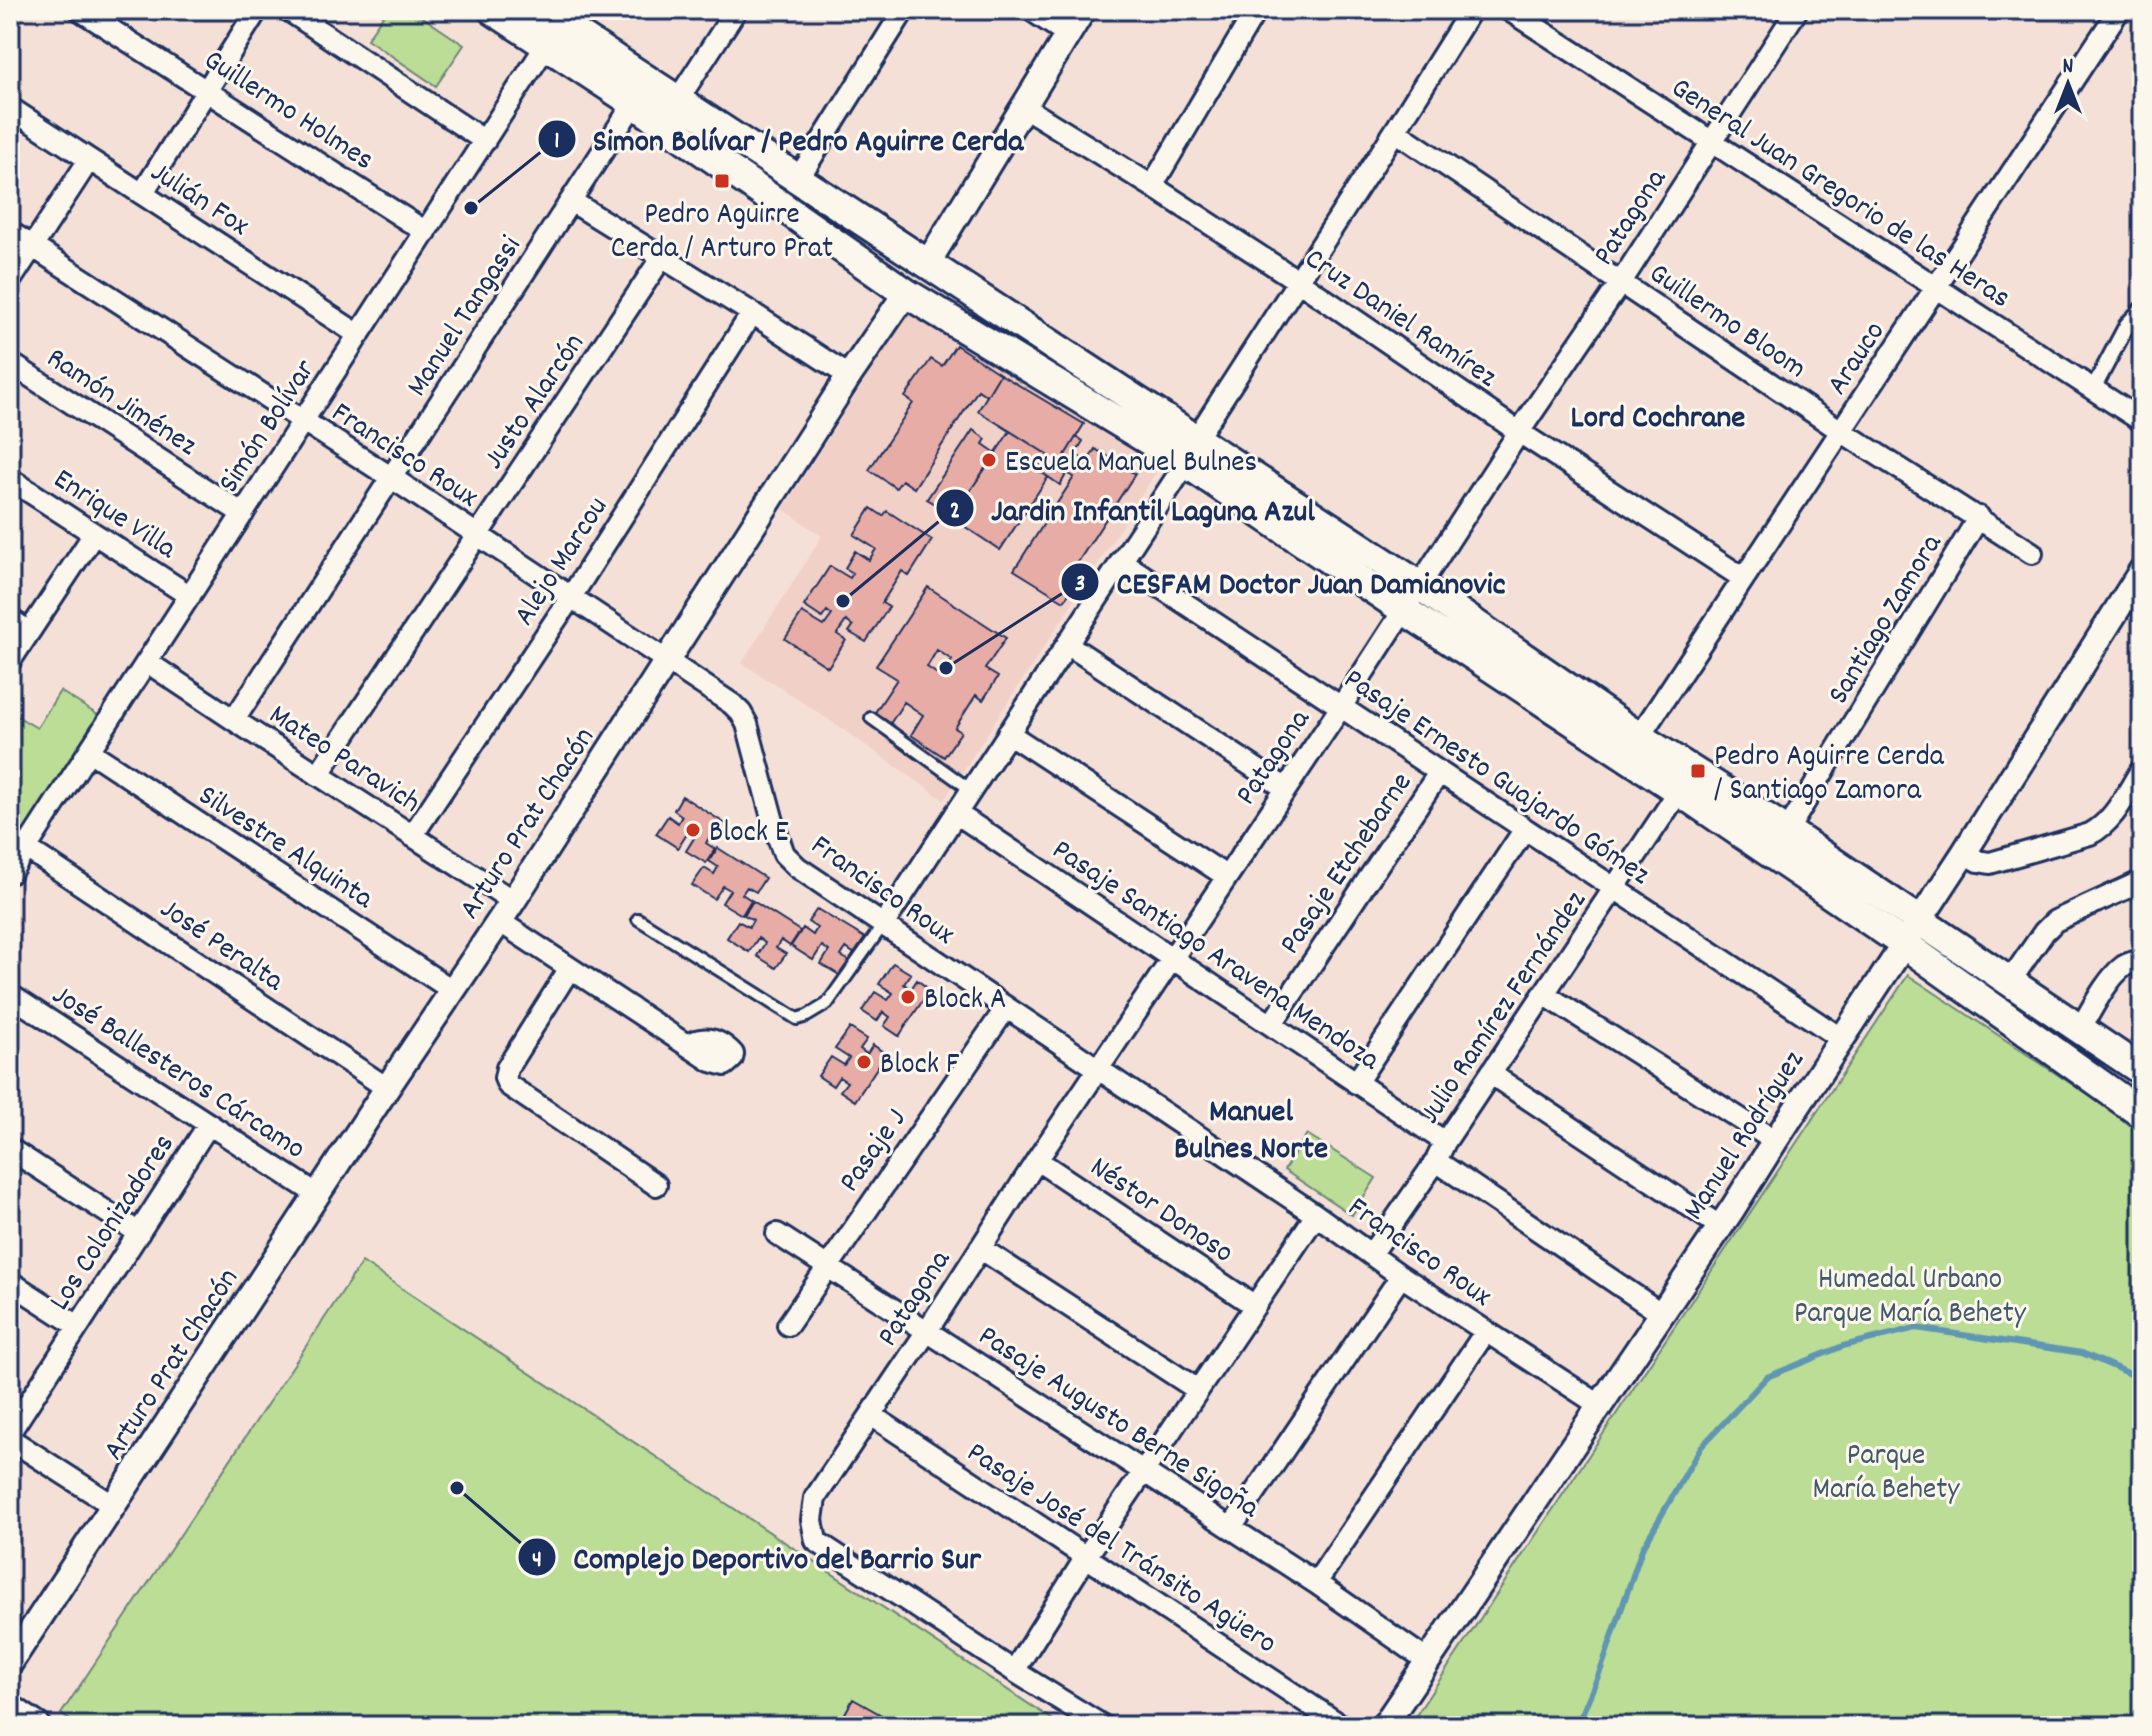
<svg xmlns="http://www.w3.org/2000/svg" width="2152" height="1736" font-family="Dekko,sans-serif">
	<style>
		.built { fill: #f1d0c8 }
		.green { fill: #bcdd96; stroke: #6c867a; stroke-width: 2 }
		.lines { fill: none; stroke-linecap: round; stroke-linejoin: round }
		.stream { stroke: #5f96b2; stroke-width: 6 }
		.building { fill: #e7aca5; stroke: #1b2f5e; stroke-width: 2; fill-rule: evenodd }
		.service-casing { stroke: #1b2f5e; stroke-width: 16 }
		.pedestrian-casing { stroke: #1b2f5e; stroke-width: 20 }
		.minor-casing { stroke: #1b2f5e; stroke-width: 26 }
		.tertiary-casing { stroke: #1b2f5e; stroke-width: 30 }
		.secondary-casing { stroke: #1b2f5e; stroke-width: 34 }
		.service { stroke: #fbf7ec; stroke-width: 10 }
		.pedestrian { stroke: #fbf7ec; stroke-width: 14 }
		.minor { stroke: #fbf7ec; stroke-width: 20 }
		.tertiary { stroke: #fbf7ec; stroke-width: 24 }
		.secondary { stroke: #fbf7ec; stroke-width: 28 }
		.poi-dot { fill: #c8321e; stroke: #fbf7ec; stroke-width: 3 }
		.labels { text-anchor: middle; stroke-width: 6; stroke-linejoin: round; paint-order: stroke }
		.street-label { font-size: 30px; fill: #1b2f5e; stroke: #fbf7ec }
		.poi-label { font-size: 30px; fill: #1b2f5e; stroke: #fbf7ec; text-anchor: start }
		.park-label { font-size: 30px; fill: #435a6c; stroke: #fbf7ec }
		.neighbourhood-label { font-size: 32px; font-weight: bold; fill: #1b2f5e; stroke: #fbf7ec }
		.leader { fill: none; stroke: #1b2f5e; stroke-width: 3 }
		.callout-dot { fill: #1b2f5e; stroke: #fbf7ec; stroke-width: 3 }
		.mark-label { font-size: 24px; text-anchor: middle; font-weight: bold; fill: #fff }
		.callout-label { font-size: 32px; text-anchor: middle; font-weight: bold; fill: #1b2f5e; stroke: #fbf7ec; stroke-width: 6; stroke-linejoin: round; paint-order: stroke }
	</style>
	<rect width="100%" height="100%" fill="#f5e0d7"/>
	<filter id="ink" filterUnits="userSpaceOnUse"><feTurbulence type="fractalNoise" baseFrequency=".0125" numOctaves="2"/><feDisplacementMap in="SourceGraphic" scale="16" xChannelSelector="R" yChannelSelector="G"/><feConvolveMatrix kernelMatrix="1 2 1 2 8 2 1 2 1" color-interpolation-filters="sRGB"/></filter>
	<g filter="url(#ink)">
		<path class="built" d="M 911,308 L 1160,466 L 1063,618 L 944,800 L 828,719 L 742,663 L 822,536 L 783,509 Z"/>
		<path class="green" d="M 387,10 L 412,10 L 464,45 L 436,86 L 367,39 Z
			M 60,691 L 101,717 L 10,857 L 10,712 L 37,728 Z
			M 1908,975 L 2142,1131 L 2142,1726 L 1409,1726 Z
			M 1307,1134 L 1376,1178 L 1352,1215 L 1284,1170 Z
			M 362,1262 L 1062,1726 L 78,1726 L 61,1714 Z"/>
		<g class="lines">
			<path class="stream" d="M 1577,1726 L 1601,1669 L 1642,1549 L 1701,1447 L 1767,1377 L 1843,1346 L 1916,1328 L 2082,1353 L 2142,1379"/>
		</g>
		<path class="building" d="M 956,345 L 1000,374 L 987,396 L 978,390 L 914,488 L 902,480 L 896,488 L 869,470 L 913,403 L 905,397 L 931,359 L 942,366 Z
			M 1000,374 L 1084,424 L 1065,455 L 1067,473 L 1060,485 L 1038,470 L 1048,455 L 978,411 Z
			M 973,430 L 986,439 L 983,444 L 996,453 L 961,504 L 950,497 L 942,508 L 927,499 Z
			M 1010,431 L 1048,455 L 1038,470 L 1048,477 L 1000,550 L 952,518 Z
			M 1076,437 L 1083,441 L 1075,454 L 1087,462 L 1095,449 L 1135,474 L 1069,576 L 1077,581 L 1064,601 L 1014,570 L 1074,477 L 1067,473 L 1065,455 Z
			M 871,508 L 883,516 L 887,511 L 932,540 L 909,576 L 902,571 L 882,603 L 889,607 L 866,642 L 849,632 L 853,626 L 846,621 L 837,634 L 846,640 L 828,667 L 785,639 L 802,613 L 824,626 L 832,615 L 827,611 L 822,618 L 804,606 L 830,566 L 850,578 L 853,573 L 845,568 L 855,551 L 869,560 L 876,549 L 854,535 Z
			M 928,587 L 1006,638 L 985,669 L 998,677 L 983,700 L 976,695 L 955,728 L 961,732 L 944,757 L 911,735 L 923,715 L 904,702 L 890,724 L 874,714 L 897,679 L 876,666 ZM 937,650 L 952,660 L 942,677 L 927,667 Z
			M 682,796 L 729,826 L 720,841 L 711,835 L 706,843 L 715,849 L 706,863 L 686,851 L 694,838 L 687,834 L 678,848 L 656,834 L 668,816 L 678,823 L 682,816 L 674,810 Z
			M 718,848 L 765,878 L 756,892 L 747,887 L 742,894 L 751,900 L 742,915 L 722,903 L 730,890 L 723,886 L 714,899 L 692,885 L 704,868 L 714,874 L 718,867 L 709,861 Z
			M 753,901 L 800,931 L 790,946 L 781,940 L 776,948 L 786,954 L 776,968 L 757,956 L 765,943 L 758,938 L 749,952 L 727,938 L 738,921 L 749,927 L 753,920 L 744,915 Z
			M 817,909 L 865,938 L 855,954 L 846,948 L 841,956 L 850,961 L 841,976 L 821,964 L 829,951 L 822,946 L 813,960 L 791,946 L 803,928 L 813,935 L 817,928 L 808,922 Z
			M 893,963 L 911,974 L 904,984 L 911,989 L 917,980 L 930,990 L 899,1036 L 884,1026 L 890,1017 L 883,1012 L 877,1021 L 862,1011 L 875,992 L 888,1000 L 893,993 L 879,984 Z
			M 850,1028 L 867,1039 L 860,1049 L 867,1054 L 873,1045 L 886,1054 L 855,1101 L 840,1091 L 847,1082 L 839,1077 L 833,1086 L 818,1076 L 831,1057 L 844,1065 L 849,1058 L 835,1049 Z
			M 853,1699 L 901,1726 L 838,1726 Z"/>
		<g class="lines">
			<defs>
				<path id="service" d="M 871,718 L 971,790
					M 638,919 L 797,1019 L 807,1016 L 827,1004 L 883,925"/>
				<path id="pedestrian" d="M 2093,389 L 2127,325 L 2142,309"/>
				<path id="minor" d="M 80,10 L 426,232
					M 288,10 L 485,141
					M 1031,10 L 1067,34
					M 1509,10 L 2142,421
					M 677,101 L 736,10
					M 1024,107 L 1152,186 L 1298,281 L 1519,432 L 1743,578
					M 10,108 L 359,335
					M 1395,131 L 1841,431 L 2032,553
					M 798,179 L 904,10
					M 1152,186 L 1256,10
					M 142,194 L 257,10
					M 571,201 L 752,313 L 849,376
					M 10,232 L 392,478 L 732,704 L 741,713 L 747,724 L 775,829 L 784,854 L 797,867 L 1316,1215 L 1401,1276 L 1601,1406
					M 10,281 L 89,160
					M 10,363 L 243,514
					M 1196,439 L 1395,131 L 1471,10
					M 10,479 L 190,596
					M 1121,561 L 1842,1039
					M 10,619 L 29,632
					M 1067,644 L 1285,788
					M 10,661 L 94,534
					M 147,662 L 234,720 L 513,901
					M 234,720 L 634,103
					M 1008,733 L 1226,876
					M 1639,737 L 2119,10
					M 89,751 L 452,990
					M 318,775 L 662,257
					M 956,813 L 1445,1142
					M 1787,831 L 1979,517
					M 412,836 L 571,597 L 752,313
					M 26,848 L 387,1088
					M 1964,853 L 1978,861 L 1990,863 L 2090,834 C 2115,821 2127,792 2142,769
					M 10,873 L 569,10
					M 499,921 L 711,1061 L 725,1065 L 732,1059 L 733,1054 C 719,1039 705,1035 687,1045
					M 883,925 L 1186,463
					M 570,968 L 507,1068 L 505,1078 L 508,1085 L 656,1185
					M 2010,981 L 2044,932 L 2055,921 L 2142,881
					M 1544,994 L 1775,1141
					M 10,995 L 318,1195
					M 1271,1025 L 1439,773
					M 2080,1029 C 2091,1011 2107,978 2124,966 C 2129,963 2136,961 2142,960
					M 1491,1074 L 1721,1227
					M 1356,1083 L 1525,829
					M 10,1149 L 139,1233
					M 1037,1160 L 1255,1306
					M 1436,1161 L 1662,1314
					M 777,1234 L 1316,1583 L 1428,1661
					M 980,1248 L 1198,1390
					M 1372,1253 L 1436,1161 L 1445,1142 L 1679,791
					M 10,1282 L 78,1326
					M 788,1325 L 1006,1008
					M 871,1415 L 1342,1726
					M 10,1432 L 209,1124
					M 10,1439 L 114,1506
					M 1231,1528 L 1401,1276
					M 1316,1583 L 1486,1331
					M 1014,1671 L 1086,1557 L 1316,1215
					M 1103,1726 L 1014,1671 L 816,1541 L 812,1520 L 815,1498 L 927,1331 L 1037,1160 L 1341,707 L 1519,432 L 1621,282 L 1797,10"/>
				<path id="tertiary" d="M 927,264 L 1083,10
					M 10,1663 L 387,1088 L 513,901 L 849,376 L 906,293
					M 10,1707 L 38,1726
					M 1384,1726 L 1733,1208 L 1775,1141 L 1964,853 L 2142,570"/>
				<path id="secondary" d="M 493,10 L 634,103 L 906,293 L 1186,463 L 1404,610 L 1679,791 L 1904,944 L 2142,1114
					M 540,10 L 1420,586 L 1639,737 L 1787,831 L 2142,1071"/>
			</defs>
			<use href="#service" class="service-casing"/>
			<use href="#pedestrian" class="pedestrian-casing"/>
			<use href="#minor" class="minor-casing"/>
			<use href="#tertiary" class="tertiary-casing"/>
			<use href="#secondary" class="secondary-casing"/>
			<use href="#service" class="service"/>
			<use href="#pedestrian" class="pedestrian"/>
			<use href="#minor" class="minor"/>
			<use href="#tertiary" class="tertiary"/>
			<use href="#secondary" class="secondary"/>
		</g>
	</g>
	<g class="poi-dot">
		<rect x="714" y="173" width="16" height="16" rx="4"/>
		<circle cx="989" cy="460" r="8"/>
		<rect x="1690" y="763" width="16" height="16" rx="4"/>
		<circle cx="693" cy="830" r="8"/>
		<circle cx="908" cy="997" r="8"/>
		<circle cx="864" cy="1062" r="8"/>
	</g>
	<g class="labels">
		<g class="street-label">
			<text transform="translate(290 108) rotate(33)" y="10">Guillermo Holmes</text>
			<text transform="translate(1842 191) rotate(33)" y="10">General Juan Gregorio de las Heras</text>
			<text transform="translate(201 197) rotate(33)" y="10">Julián Fox</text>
			<text transform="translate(1628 216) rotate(-57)" y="10">Patagona</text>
			<text transform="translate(462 315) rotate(-57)" y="10">Manuel Tangassi</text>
			<text transform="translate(1402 316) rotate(34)" y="10">Cruz Daniel Ramírez</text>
			<text transform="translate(1729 319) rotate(34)" y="10">Guillermo Bloom</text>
			<text transform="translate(1854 357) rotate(-57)" y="10">Arauco</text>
			<text transform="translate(123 400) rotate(33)" y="10">Ramón Jiménez</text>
			<text transform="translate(532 400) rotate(-56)" y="10">Justo Alarcón</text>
			<text transform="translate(265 425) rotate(-57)" y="10">Simón Bolívar</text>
			<text transform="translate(406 453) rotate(33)" y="10">Francisco Roux</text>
			<text transform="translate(116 512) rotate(33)" y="10">Enrique Villa</text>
			<text transform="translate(559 560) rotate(-57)" y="10">Alejo Marcou</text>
			<text transform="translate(1883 618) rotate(-59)" y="10">Santiago Zamora</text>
			<text transform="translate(1271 756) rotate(-56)" y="10">Patagona</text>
			<text transform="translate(346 757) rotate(33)" y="10">Mateo Paravich</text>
			<text transform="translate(1498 775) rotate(34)" y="10">Pasaje Ernesto Guajardo Gómez</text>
			<text transform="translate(525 822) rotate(-57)" y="10">Arturo Prat Chacón</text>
			<text transform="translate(287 845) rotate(33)" y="10">Silvestre Alquinta</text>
			<text transform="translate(1344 862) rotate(-56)" y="10">Pasaje Etchebarne</text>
			<text transform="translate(884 888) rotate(35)" y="10">Francisco Roux</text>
			<text transform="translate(223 943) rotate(34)" y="10">José Peralta</text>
			<text transform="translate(1217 953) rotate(34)" y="10">Pasaje Santiago Aravena Mendoza</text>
			<text transform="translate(1501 1006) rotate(-56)" y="10">Julio Ramírez Fernández</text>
			<text transform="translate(180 1070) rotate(33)" y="10">José Ballesteros Cárcamo</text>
			<text transform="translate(1742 1134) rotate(-57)" y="10">Manuel Rodríguez</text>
			<text transform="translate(871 1149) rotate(-55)" y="10">Pasaje J</text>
			<text transform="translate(1163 1208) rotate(34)" y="10">Néstor Donoso</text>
			<text transform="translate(110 1221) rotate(-57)" y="10">Los Colonizadores</text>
			<text transform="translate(1421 1250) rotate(35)" y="10">Francisco Roux</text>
			<text transform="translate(912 1297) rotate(-57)" y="10">Patagona</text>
			<text transform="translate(169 1363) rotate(-57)" y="10">Arturo Prat Chacón</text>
			<text transform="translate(1120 1420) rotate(33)" y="10">Pasaje Augusto Berne Sigoña</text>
			<text transform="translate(1123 1546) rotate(33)" y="10">Pasaje José del Tránsito Agüero</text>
		</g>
		<g class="poi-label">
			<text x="722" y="222" text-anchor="middle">Pedro Aguirre<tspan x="722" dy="34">Cerda / Arturo Prat</tspan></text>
			<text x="1005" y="470">Escuela Manuel Bulnes</text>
			<text x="1714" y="764">Pedro Aguirre Cerda<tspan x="1714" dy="34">/ Santiago Zamora</tspan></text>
			<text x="709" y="840">Block E</text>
			<text x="924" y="1007">Block A</text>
			<text x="880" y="1072">Block F</text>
		</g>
		<g class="park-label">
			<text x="1910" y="1287">Humedal Urbano<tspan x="1910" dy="34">Parque María Behety</tspan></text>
			<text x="1886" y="1463">Parque<tspan x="1886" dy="34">María Behety</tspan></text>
		</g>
		<g class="neighbourhood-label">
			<text x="1658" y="426">Lord Cochrane</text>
			<text x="1251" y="1120">Manuel<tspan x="1251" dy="37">Bulnes Norte</tspan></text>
		</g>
	</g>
	<path class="leader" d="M471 208L557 139M843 601L955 508M946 668L1080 582M457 1488L537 1557"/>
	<g class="callout-dot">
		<circle cx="471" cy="208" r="8"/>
		<circle cx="843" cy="601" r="8"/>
		<circle cx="946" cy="668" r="8"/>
		<circle cx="457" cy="1488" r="8"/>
		<circle cx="557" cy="139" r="20"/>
		<circle cx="955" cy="508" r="20"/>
		<circle cx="1080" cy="582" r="20"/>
		<circle cx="537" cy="1557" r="20"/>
	</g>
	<g class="mark-label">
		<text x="557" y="147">1</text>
		<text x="955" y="517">2</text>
		<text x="1080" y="590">3</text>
		<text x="537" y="1566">4</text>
	</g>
	<g class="callout-label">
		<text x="808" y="150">Simon Bolívar / Pedro Aguirre Cerda</text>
		<text x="1153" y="520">Jardin Infantil Laguna Azul</text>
		<text x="1311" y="593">CESFAM Doctor Juan Damianovic</text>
		<text x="777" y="1568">Complejo Deportivo del Barrio Sur</text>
	</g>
	<rect width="2152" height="1736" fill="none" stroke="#fbf7ec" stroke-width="40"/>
	<rect x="20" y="20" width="2112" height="1696" fill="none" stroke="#1b2f5e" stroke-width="3" filter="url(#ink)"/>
	<g transform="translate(2068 84)" stroke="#fbf7ec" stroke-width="6" paint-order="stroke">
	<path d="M0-6L14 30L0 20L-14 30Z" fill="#1b2f5e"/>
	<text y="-12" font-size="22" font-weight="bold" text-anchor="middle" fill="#1b2f5e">N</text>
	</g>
</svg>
